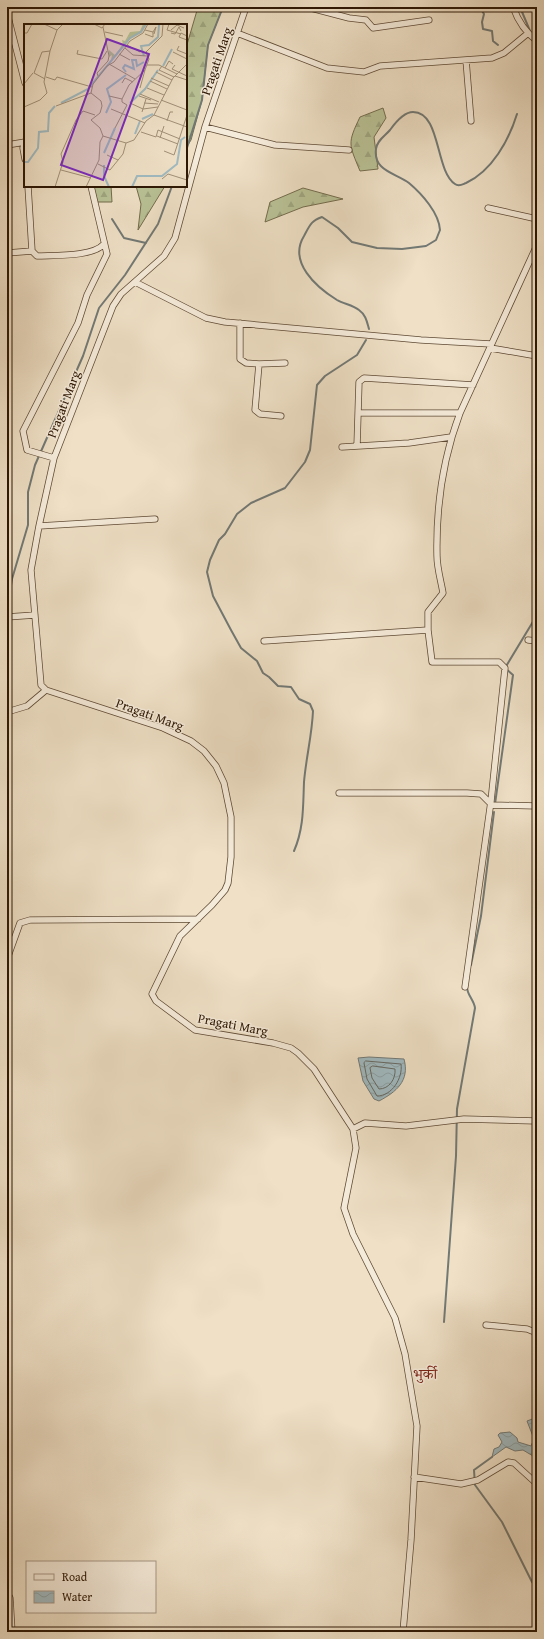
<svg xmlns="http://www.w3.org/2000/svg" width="544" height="1639" font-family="'Gentium Book Plus','Noto Serif Devanagari',serif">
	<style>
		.forest { fill: url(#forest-firs); stroke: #736c4d }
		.water { fill: url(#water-waves); stroke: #727975 }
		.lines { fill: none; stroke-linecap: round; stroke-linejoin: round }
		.shore { stroke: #666862; stroke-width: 1 }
		.stream { stroke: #727975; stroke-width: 2 }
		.street-casing { stroke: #5e4934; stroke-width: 7 }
		.street { stroke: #f5ebda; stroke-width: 5.5 }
		.labels { text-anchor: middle; stroke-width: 3; stroke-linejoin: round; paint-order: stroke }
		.street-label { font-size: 13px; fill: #2d1704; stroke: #f5ebda }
		.quarter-label { font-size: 15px; fill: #7a1f14; stroke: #f5ebda }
		.inset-river { fill: none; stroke: #a0bac1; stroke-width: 2 }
		.inset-road { fill: none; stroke: #a19078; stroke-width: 1 }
		.view { fill: #7b2cbf; fill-opacity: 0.15; stroke: #7b2cbf; stroke-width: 2 }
		.inset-edge { fill: none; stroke: #2d1704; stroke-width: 2 }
	</style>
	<defs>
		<pattern id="forest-firs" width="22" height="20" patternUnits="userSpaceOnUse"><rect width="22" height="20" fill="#b9c296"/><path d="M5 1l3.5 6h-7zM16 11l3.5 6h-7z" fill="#9fa680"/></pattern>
		<pattern id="water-waves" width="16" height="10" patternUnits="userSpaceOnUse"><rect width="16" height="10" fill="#a0bac1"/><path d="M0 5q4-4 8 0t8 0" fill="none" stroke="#8a9fa4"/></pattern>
	</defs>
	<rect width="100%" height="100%" fill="#efe0c6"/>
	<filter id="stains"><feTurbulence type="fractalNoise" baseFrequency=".005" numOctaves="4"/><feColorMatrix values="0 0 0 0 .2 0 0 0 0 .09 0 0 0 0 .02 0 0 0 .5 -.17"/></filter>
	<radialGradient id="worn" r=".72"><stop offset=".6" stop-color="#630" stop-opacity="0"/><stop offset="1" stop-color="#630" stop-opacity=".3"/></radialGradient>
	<path class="forest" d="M 198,7 L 223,7 L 208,45 L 202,100 L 191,140 L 186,148 L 186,48 Z
		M 383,108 L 386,118 L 374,137 L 378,169 L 360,171 C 349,144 347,144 360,117 Z
		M 91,186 L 111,186 L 112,202 L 95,202 Z
		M 136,186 L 165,186 L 138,230 L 141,204 Z
		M 303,188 L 343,199 L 303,207 L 265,222 L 270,202 Z"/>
	<path class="water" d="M 369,1057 L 404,1059 C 410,1081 396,1092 379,1101 L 374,1099 L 363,1081 L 358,1058 Z
		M 535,1418 L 537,1418 L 537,1455 L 533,1456 L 523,1450 L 515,1451 L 506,1447 L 492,1457 L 494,1449 L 499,1447 L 502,1442 L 498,1435 L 500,1433 L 510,1432 L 517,1438 L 518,1442 L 531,1446 L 534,1439 L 527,1421 Z"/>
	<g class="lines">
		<path class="shore" d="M 366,1061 L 401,1064 C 403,1078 392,1096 377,1096 L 367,1079 L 364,1063 Z
			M 373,1066 L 395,1069 C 396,1079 389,1089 379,1089 L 372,1078 L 370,1068 Z"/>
		<path class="stream" d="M 473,7 L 481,9 L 484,14 L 482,22 L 483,29 L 492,31 L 493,41 L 498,45
			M 520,7 L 530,31
			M 186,151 L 202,100 L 208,45 L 223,7
			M 112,219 L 124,238 L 146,243
			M 369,329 C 367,322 366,315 359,310 C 353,305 344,304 337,300 C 316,287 288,262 304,236 C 310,225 311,221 322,217 L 338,228 L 352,242 L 377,248 L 402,249 L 426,246 L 436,240 L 440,230 C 439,213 422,194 409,183 C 396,173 373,171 376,149 C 377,140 385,136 390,130 C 395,123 404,112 413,112 C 441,112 435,171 455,184 C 459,187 463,184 466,183 C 492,171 509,140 517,114
			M 7,609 L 12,579 L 28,525 L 28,492 L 35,465 L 83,356 L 99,308 L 125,275 L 158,224 L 172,186
			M 495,804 L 513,675 L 505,668 L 537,615
			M 294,851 C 304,828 303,806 304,782 C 306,758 312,735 313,711 L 310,704 L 299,699 L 291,687 L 278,686 L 269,677 L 263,673 L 257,661 L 241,648 L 231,630 L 213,596 L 207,572 L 210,560 L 219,540 L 225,534 L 237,514 L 251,503 L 285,488 L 305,462 L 310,450 L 317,385 L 325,376 L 357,355 L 366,340
			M 471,965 L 481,916 L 494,812
			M 444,1322 L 456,1156 L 457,1109 L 475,1008 C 474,1000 467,995 467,987
			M 536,1365 L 537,1365
			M 492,1457 L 474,1470 L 475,1485 L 502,1522 L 532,1582 L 537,1587"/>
		<defs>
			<path id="street" d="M 246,7 L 205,127 L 175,238 L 164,256 L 121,294 L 113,306 L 54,458 L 39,526 L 31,570 L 41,685 L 46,690 L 163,728 L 191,741 L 204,751 L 216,766 L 224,783 L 231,817 L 231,857 L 228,883 L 225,890 L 212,905 L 180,936 L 152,994 L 156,1001 L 195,1030 L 273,1043 L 291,1048 L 298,1053 L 314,1069 L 353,1129 L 356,1148 L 344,1208 L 353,1234 L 395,1318 L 405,1354 L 417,1426 L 411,1540 L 403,1632
				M 307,7 L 349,18 L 366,20 L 373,28 L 429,20
				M 513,7 C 518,21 525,32 537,41
				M 7,13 L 25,83
				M 237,33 L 327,68 L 364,72 L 380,66 L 492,58 L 504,53 L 527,34
				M 466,60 L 471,121
				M 205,127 L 275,145 L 349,150
				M 25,142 L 23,148 L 25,159
				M 7,145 L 25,142
				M 488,208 L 537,219
				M 32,251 L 37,256 C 54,255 93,257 104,244
				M 7,253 L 32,251 L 28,186
				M 135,282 L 206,318 L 225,322 L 421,340 L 491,344
				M 240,323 L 240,359 L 246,363 L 259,364 L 255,410 L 260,414 L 281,416
				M 490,348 L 537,356
				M 258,364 L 285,363
				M 358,413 L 460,413
				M 357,446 L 359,382 L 364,378 L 473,385
				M 342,447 L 409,443 L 451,437
				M 54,458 L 27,450 L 23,431 L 78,323 L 87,295 L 107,254 L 91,186
				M 39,526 L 155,519
				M 7,617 L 35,615
				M 428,630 L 432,662 L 499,662 L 505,668 L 491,801 L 465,987
				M 528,640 L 537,641
				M 264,641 L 428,630 L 428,612 L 443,593 C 441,581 437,568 437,556 C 436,509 443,458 460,413 L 537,245
				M 7,712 L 27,706 L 46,690
				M 339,793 L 467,793 L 481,794 L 492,805 L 537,806
				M 7,959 L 20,923 L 30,920 L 198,919
				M 353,1129 L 365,1123 L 406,1126 L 464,1119 L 537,1121
				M 486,1325 L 527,1329 L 537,1333
				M 414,1477 L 461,1484 L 478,1480 L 508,1462 L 514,1463 L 537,1484
				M 7,1592 L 10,1598 L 12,1632"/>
		</defs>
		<use href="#street" class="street-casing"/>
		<use href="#street" class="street"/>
	</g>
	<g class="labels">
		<g class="street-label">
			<text transform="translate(216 61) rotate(-71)" y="5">Pragati Marg</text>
			<text transform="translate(63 404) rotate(-69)" y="5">Pragati Marg</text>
			<text transform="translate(150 714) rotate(20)" y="5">Pragati Marg</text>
			<text transform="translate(233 1024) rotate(11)" y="5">Pragati Marg</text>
		</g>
		<g class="quarter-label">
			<text x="425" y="1379">भुर्की</text>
		</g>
	</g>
	<g transform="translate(24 24)">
		<rect width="163" height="163" fill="#efe0c6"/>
		<path d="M 119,0 L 122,0 L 117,8 L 106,14 L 87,36 L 88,31 L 85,33 L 85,26 L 91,31 L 99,20 L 98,16 L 101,17 L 106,8 L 116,7 Z" fill="#b9c296"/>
		<path class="inset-river" d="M 120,32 L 117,22 L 125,21 L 134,13 L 135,1M 139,42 L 148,25M 102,48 L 99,44 L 101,41 L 110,45 L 108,36 L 112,36 L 113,42 L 120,38M 37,79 L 64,65 L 106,14 L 117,8 L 122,0M 106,79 L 121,65 L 134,46M 82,89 L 87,78 L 83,65 L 102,51M 118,95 L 129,90M 111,110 L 116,97M 80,129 L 91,104M 0,138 L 4,138 L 14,124 L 15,108 L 24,107 L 25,89 L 31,82M 80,141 L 80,152 L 85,163M 108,163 L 113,152 L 138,152 L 153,140 L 157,116 L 161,113"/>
		<path class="inset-road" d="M 20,0 L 33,6M 70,0 L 78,4 L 81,0M 145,0 L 143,6 L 157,10M 121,6 L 129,8 L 132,3 L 130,10M 147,6 L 153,1 L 160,4M 81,8 L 99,12M 0,9 L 3,9 L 8,0M 147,9 L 151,10 L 155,3 L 157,7M 121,10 L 129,13 L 129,8M 163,12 L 157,9 L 155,13 L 163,16M 103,21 L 116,28M 155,22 L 153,26 L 163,30M 101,24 L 109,31 L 123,32M 54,26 L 53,30 L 78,35 L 83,27M 149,28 L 163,35M 95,30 L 106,36M 85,40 L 111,55M 123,41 L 135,41 L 153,50M 151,41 L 148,45 L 163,52M 138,42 L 135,46 L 150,53M 141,44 L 145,37 L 149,40M 121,46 L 125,35 L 122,28 L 138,12 L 139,0M 132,48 L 148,56M 74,52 L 73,49 L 84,37 L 85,32 L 79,3M 151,52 L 163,56M 22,53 L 31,56 L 33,53 L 68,63M 127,54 L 145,62M 21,55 L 10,49 L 18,28 L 26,27 L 33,6 L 39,0M 126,57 L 143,65M 98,59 L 101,54 L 109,58M 0,60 L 9,49M 123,64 L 140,71M 116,70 L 135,78M 85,72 L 98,75 L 105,61 L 121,46 L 116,64M 115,72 L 127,76M 137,76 L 163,86M 106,79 L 119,85 L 134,83M 120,79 L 134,80M 32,82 L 67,69M 0,83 L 16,76 L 23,69 L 20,58 L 26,27M 87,85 L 121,99M 118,88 L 122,75M 130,91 L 149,54 L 163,40M 130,91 L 163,103M 143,97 L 146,88 L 149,88M 91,104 L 103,81 L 98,78 L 98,75M 117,108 L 132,113 L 134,106 L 156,115M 79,112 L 102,119M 133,112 L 154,120M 136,114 L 140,102M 140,127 L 150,131 L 163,91M 83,131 L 94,136M 74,140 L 86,146 L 99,130 L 102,119 L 110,116 L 122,97 L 130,91M 37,146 L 67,154M 138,155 L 144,150 L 163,156M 31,163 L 39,138 L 37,130 L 52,96 L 59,87 L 71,91M 62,163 L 75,136 L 76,118 L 79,112 L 76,104 L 67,96 L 76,89 L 78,82 L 77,77 L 67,69 L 69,60 L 83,42 L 90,38 L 106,17 L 119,9 L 124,0"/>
		<path class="view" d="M 83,15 L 125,30 L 79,156 L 37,141 Z"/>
		<rect width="163" height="163" class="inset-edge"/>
	</g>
	<rect width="544" height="1639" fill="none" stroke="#efe0c6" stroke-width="24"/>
	<rect x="8" y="8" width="528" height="1623" fill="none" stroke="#2d1704" stroke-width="2"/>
	<rect x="12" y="12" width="520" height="1615" fill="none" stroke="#2d1704"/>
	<rect x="26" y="1561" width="130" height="52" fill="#f5ebda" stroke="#a59684"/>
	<rect x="34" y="1574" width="20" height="6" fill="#f5ebda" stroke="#a59684"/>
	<text x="62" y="1581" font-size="12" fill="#2d1704">Road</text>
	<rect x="34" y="1591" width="20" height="12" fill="url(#water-waves)" stroke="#a59684"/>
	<text x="62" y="1601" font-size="12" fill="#2d1704">Water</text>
	<rect width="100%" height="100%" filter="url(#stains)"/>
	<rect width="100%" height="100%" fill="url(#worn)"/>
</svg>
